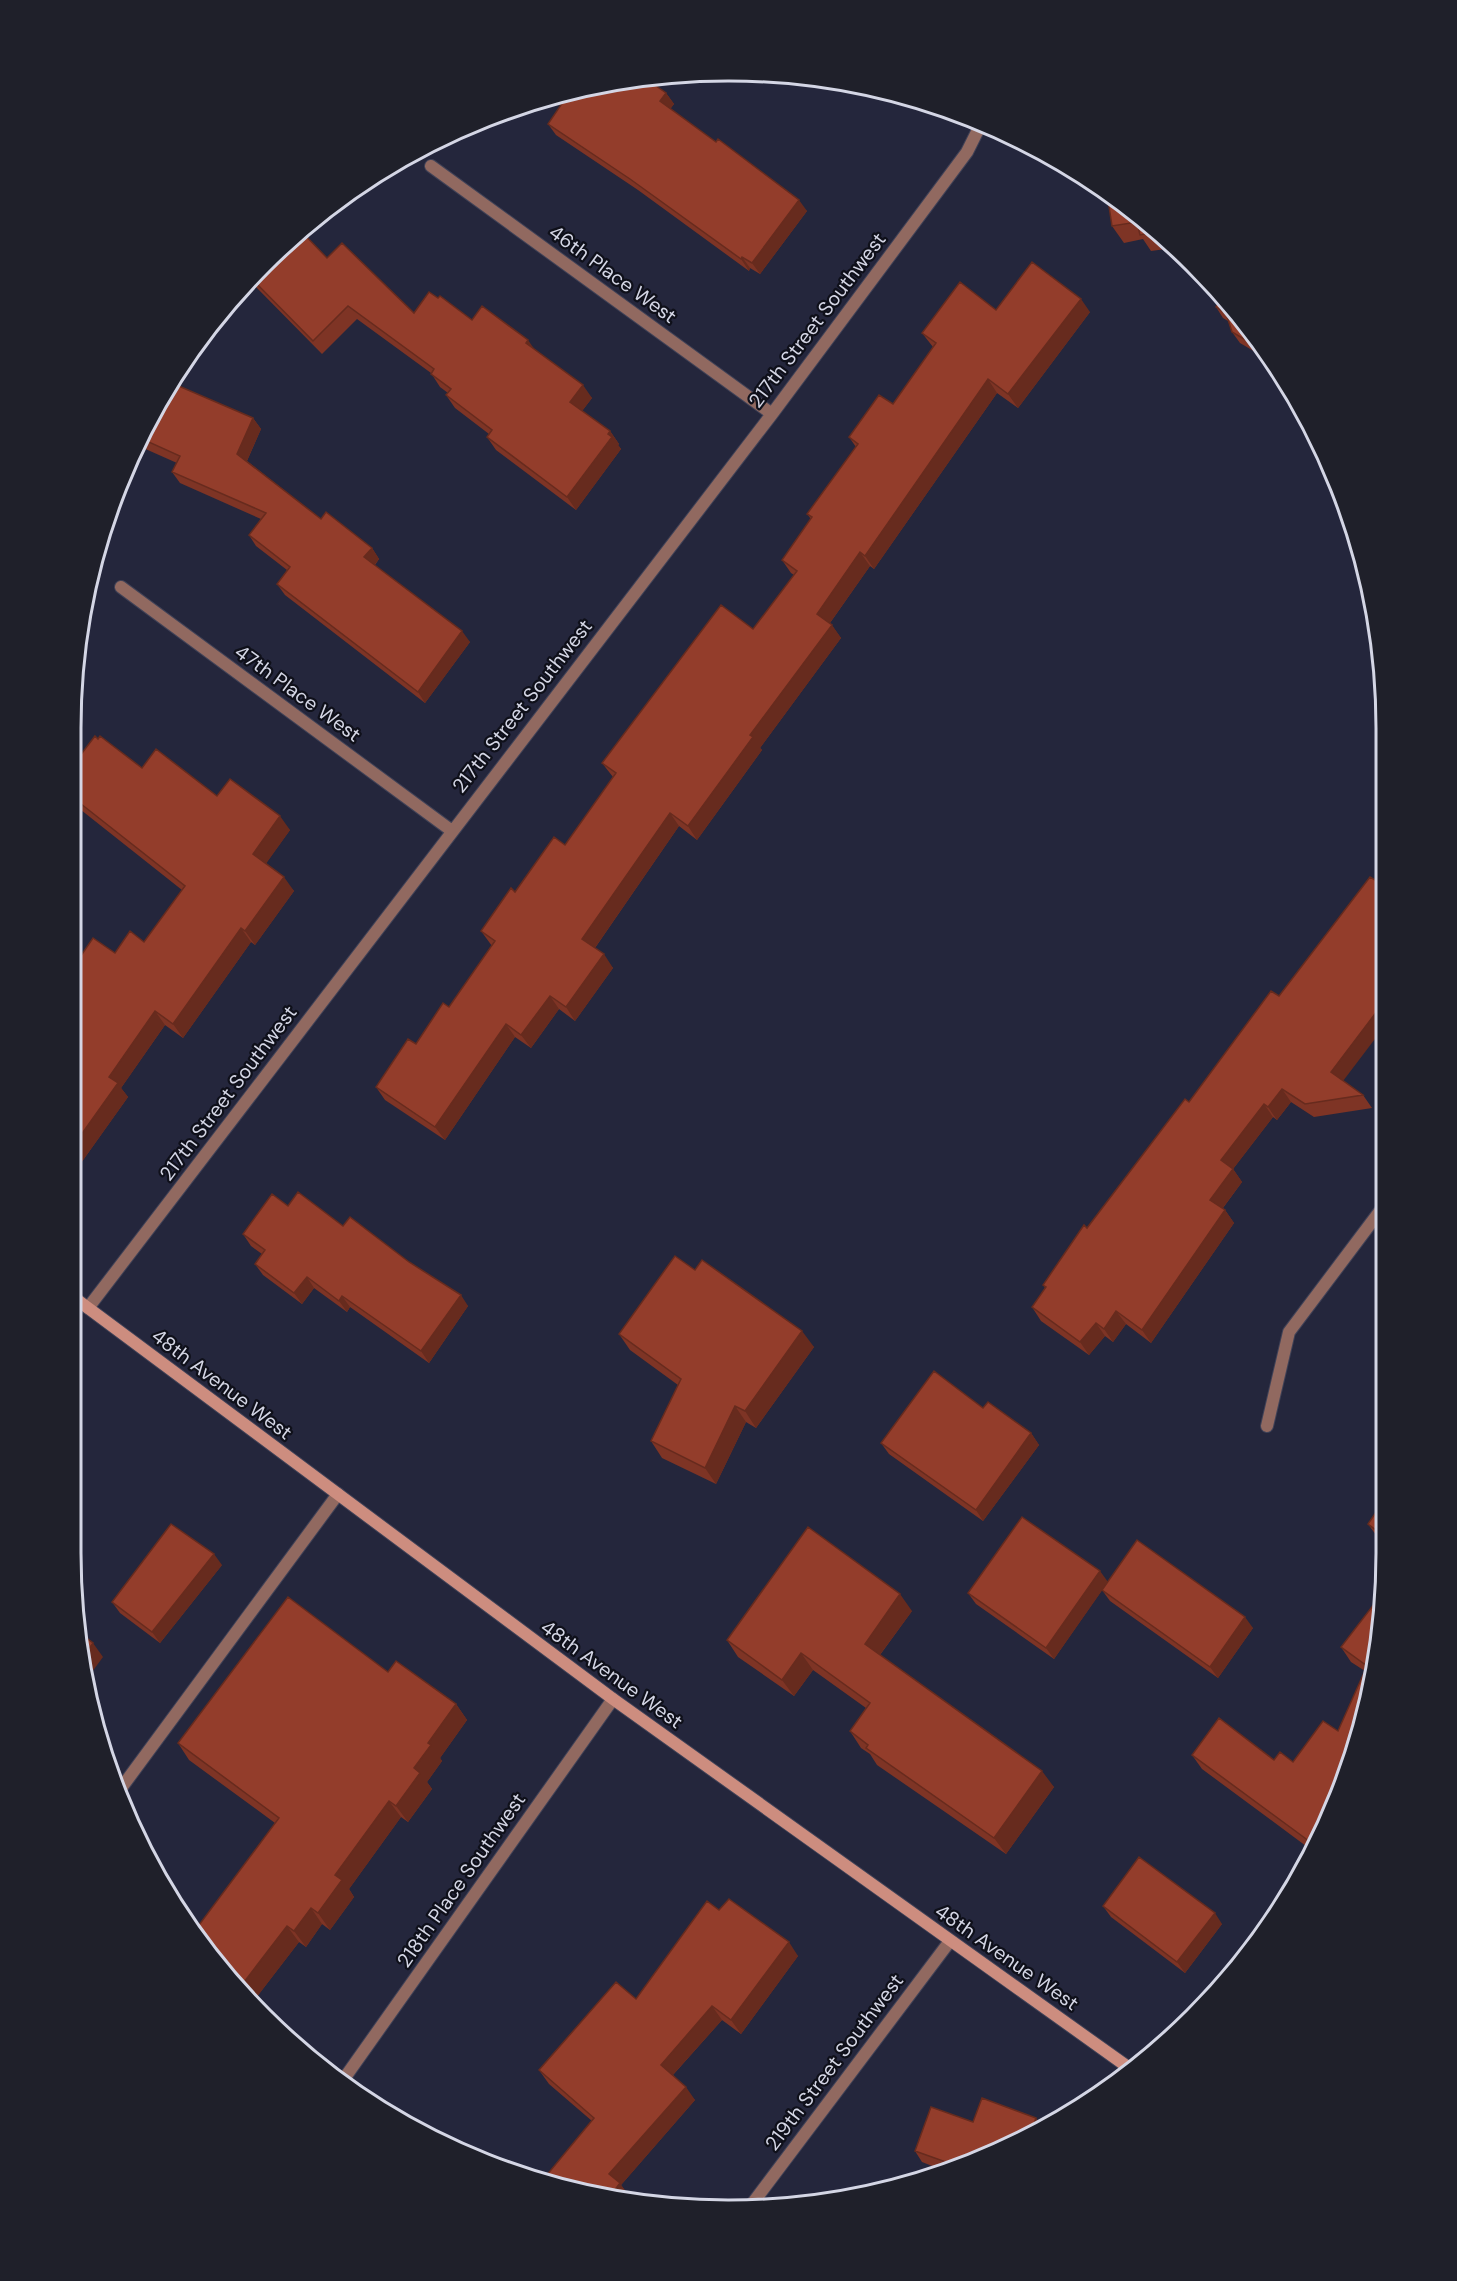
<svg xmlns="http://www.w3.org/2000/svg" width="1457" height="2281" font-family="'DM Sans',sans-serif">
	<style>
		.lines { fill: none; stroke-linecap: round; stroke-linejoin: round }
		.service-casing { stroke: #404257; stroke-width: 14 }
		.minor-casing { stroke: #404257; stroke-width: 14 }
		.secondary-casing { stroke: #404257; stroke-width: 14 }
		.service { stroke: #916960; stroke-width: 12 }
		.minor { stroke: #916960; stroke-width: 12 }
		.secondary { stroke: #cd8d7f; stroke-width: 12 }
		.wall { fill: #7e3425 }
		.shaded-wall { fill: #672b1e }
		.building { fill: #933d2b; stroke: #672b1e; stroke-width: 1.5 }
		.labels { text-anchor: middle; stroke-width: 4.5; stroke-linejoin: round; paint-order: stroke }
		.street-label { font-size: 20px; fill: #d4d6e5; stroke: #0f101a }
		.rim { fill: none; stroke: #d4d6e5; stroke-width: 3 }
	</style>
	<rect width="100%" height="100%" fill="#24263c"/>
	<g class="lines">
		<defs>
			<path id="service" d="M 119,1791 L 338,1494"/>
			<path id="minor" d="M 431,166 L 772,414
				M 121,587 L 452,831
				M 88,1308 L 772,414 L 967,152 L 981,124
				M 1267,1426 L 1289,1332 L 1383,1207
				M 341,2083 L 613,1699
				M 749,2208 L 950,1941"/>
			<path id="secondary" d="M 76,1299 L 613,1699 L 1132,2070"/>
		</defs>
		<use href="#service" class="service-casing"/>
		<use href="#minor" class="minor-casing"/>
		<use href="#secondary" class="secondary-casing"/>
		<use href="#service" class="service"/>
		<use href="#minor" class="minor"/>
		<use href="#secondary" class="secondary"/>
	</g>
	<path class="wall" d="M 642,76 L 666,93 L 674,104 L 670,109 L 807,211 L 760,274 L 750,268 L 749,271 L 638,190 L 556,135 L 548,124 L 561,106 L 549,98 Z
		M 1129,207 L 1173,248 L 1151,251 L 1143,239 L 1124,243 L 1112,226 Z
		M 295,234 L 327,258 L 414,313 L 472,320 L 535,350 L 592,398 L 582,411 L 610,431 L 619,444 L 618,445 L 621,449 L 576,510 L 496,450 L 487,437 L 489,434 L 455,408 L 446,395 L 448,393 L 440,387 L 431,373 L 357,319 L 322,354 L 250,281 Z
		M 1223,295 L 1263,351 L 1257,353 L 1240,343 L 1232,332 L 1228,321 L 1223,318 L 1216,307 Z
		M 996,310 L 1090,312 L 1018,408 L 997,393 L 874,569 L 870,566 L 830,623 L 841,638 L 760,748 L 762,750 L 697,840 L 679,826 L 595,948 L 613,968 L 575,1021 L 559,1009 L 531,1048 L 515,1037 L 445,1140 L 385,1100 L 376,1087 L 416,1044 L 449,1007 L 492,946 L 481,931 L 515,892 L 565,845 L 613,777 L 602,763 L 753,629 L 794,575 L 791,573 L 782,560 L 811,519 L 807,514 L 856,447 L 849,437 L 893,404 L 933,347 L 922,333 Z
		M 174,384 L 253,418 L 261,429 L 247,461 L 321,519 L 372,548 L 379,559 L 375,565 L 470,642 L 425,703 L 285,595 L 277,584 L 287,570 L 256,546 L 249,535 L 261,519 L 180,483 L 172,472 L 177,463 L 141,447 L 139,444 Z
		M 76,761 L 142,768 L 217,796 L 290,830 L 266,863 L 294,891 L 255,945 L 251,942 L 183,1038 L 165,1025 L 121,1088 L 128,1097 L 76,1170 L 115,953 L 144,942 L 182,890 L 76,806 Z
		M 1344,1081 L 1363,1095 L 1372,1108 L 1314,1117 L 1291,1102 L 1277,1120 L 1273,1117 L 1233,1169 L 1242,1182 L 1223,1208 L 1225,1210 L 1234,1223 L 1151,1343 L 1126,1324 L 1113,1342 L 1105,1336 L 1089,1355 L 1041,1321 L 1032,1307 L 1045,1288 L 1043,1285 L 1189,1102 Z
		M 343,1226 L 468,1306 L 429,1363 L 350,1307 L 347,1312 L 314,1288 L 302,1304 L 263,1275 L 255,1264 L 262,1254 L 251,1246 L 243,1234 Z
		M 695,1270 L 814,1347 L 756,1428 L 746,1422 L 716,1484 L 662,1458 L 651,1441 L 678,1385 L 630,1350 L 619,1334 Z
		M 983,1408 L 1031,1433 L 1039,1445 L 983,1521 L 889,1454 L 881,1443 Z
		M 1381,1505 L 1381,1539 L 1376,1535 L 1368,1524 Z
		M 222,1565 L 160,1643 L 120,1613 L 112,1602 Z
		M 1107,1582 L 1253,1628 L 1218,1678 L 1110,1601 L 1102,1590 L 1054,1659 L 976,1604 L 968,1593 Z
		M 1381,1601 L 1337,1804 L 1310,1849 L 1202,1769 L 1192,1755 L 1274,1760 L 1293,1762 L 1338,1731 L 1365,1671 L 1351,1662 L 1341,1647 Z
		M 912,1611 L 880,1655 L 1054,1787 L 1006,1854 L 877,1765 L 870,1754 L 861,1748 L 850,1731 L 866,1708 L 813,1670 L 794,1696 L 738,1657 L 727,1640 Z
		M 388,1672 L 456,1704 L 467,1720 L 440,1758 L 442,1761 L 427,1782 L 432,1789 L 408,1822 L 401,1817 L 349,1889 L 354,1897 L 330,1930 L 322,1924 L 306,1947 L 299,1942 L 252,2003 L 275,1823 L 189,1760 L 178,1743 Z
		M 1103,1906 L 1222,1924 L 1185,1973 L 1111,1917 Z
		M 719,1910 L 798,1956 L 741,2034 L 722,2020 L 673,2075 L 695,2100 L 621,2185 L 630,2197 L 627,2201 L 592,2121 L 549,2084 L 539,2070 L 636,1999 Z
		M 973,2122 L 1019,2143 L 945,2171 L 922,2162 L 915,2151 Z"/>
	<path class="shaded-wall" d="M 666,93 L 674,104 L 668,112 L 660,101 Z
		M 799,200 L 807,211 L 760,274 L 752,263 Z
		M 742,257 L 750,268 L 749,271 L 741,259 Z
		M 1081,299 L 1090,312 L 1018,408 L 1008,394 Z
		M 528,340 L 537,353 L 526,343 Z
		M 988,379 L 997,393 L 874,569 L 865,556 Z
		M 583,385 L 592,398 L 579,415 L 570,402 Z
		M 253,418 L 261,429 L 245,465 L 237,454 Z
		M 610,431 L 619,444 L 618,445 L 621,449 L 576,510 L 567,497 Z
		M 372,548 L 379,559 L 372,568 L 364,557 Z
		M 860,552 L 870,566 L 827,627 L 817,614 Z
		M 832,625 L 841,638 L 760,748 L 762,750 L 697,840 L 688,826 L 750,735 Z
		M 462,631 L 470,642 L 425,703 L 418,692 Z
		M 670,813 L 679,826 L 592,952 L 582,939 Z
		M 280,816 L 290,830 L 263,868 L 253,854 Z
		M 284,877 L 294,891 L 255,945 L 245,931 Z
		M 241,928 L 251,942 L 183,1038 L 173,1024 Z
		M 604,954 L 613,968 L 575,1021 L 566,1007 Z
		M 550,996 L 559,1009 L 531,1048 L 521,1035 Z
		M 1384,1002 L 1384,1027 L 1340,1085 L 1331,1072 Z
		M 155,1011 L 165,1025 L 121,1088 L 128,1097 L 76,1170 L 76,1142 L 109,1077 Z
		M 506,1024 L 515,1037 L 445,1140 L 435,1127 Z
		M 1282,1089 L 1291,1102 L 1277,1120 L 1268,1107 Z
		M 1264,1104 L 1273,1117 L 1233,1169 L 1242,1182 L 1219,1213 L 1210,1200 L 1221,1160 Z
		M 1225,1210 L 1234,1223 L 1151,1343 L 1142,1330 Z
		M 307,1277 L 314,1288 L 302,1304 L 294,1293 Z
		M 461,1295 L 468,1306 L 429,1363 L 421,1351 Z
		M 342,1296 L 350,1307 L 347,1312 L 339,1301 Z
		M 1116,1311 L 1126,1324 L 1113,1342 L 1104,1329 Z
		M 1096,1323 L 1105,1336 L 1089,1355 L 1080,1342 Z
		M 802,1331 L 814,1347 L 756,1428 L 745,1411 Z
		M 735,1406 L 746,1422 L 716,1484 L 705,1468 Z
		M 1031,1433 L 1039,1445 L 983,1521 L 976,1510 Z
		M 214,1554 L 222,1565 L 160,1643 L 152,1632 Z
		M 1100,1571 L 1108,1582 L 1054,1659 L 1046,1648 Z
		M 900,1594 L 912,1611 L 876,1660 L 865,1644 Z
		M 1245,1617 L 1253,1628 L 1218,1678 L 1210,1667 Z
		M 93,1643 L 103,1657 L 86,1680 L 81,1660 Z
		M 801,1653 L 813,1670 L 794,1696 L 782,1680 Z
		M 456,1704 L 467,1720 L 440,1758 L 442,1761 L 427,1782 L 432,1789 L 408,1822 L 396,1806 L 414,1768 L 428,1743 Z
		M 1042,1771 L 1054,1787 L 1006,1854 L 994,1838 Z
		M 389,1801 L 401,1817 L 349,1889 L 354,1897 L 330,1930 L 318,1913 L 335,1875 Z
		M 311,1908 L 322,1924 L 306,1947 L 294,1931 Z
		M 1215,1913 L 1222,1924 L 1185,1973 L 1177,1962 Z
		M 287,1926 L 299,1942 L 252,2003 L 238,1990 Z
		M 789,1942 L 798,1956 L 741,2034 L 731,2020 Z
		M 712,2006 L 722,2020 L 670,2078 L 661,2065 Z
		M 686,2087 L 695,2100 L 621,2185 L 630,2197 L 627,2201 L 608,2199 L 609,2174 Z
		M 1036,2118 L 1044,2129 L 1029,2137 Z"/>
	<path class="building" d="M 642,76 L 666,93 L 660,101 L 716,142 L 718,139 L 799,200 L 752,263 L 742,257 L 741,259 L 630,179 L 548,124 L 563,102 L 555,97 Z
		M 1107,193 L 1129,207 L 1156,232 L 1140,235 L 1137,222 L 1112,226 Z
		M 300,230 L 327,258 L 342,243 L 414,313 L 429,292 L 438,298 L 440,296 L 472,320 L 482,306 L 528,340 L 526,343 L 583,385 L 570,402 L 610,431 L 608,434 L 612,437 L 567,497 L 487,437 L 492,430 L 446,395 L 451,389 L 431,374 L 434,369 L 348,306 L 313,341 L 252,279 L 295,234 Z
		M 1032,262 L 1081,299 L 1008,394 L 988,379 L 865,556 L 860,552 L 817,614 L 832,625 L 750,735 L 753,737 L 688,826 L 670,813 L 582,939 L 604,954 L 566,1007 L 550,996 L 521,1035 L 506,1024 L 435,1127 L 376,1087 L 408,1039 L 416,1044 L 443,1003 L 449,1007 L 495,941 L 481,931 L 511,888 L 515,892 L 554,837 L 565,845 L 616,773 L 602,763 L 721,605 L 753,629 L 797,571 L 782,560 L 812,517 L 807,514 L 858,444 L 849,437 L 879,395 L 893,404 L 936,343 L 922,333 L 960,282 L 996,310 Z
		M 1223,295 L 1255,340 L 1249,342 L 1232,332 L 1226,313 L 1216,307 Z
		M 174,384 L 253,418 L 237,454 L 321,519 L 326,512 L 372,548 L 364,557 L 462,631 L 418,692 L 277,584 L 290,567 L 249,535 L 266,513 L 172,472 L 180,456 L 142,439 Z
		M 95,736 L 98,739 L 100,736 L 142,768 L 156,749 L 217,796 L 230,779 L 280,816 L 253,854 L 284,877 L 245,931 L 241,928 L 173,1024 L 155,1011 L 109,1077 L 118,1083 L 76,1142 L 76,963 L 93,938 L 115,953 L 130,931 L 144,942 L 185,886 L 76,800 L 76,761 Z
		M 1384,867 L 1384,1002 L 1331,1072 L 1363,1095 L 1305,1104 L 1282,1089 L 1268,1107 L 1264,1104 L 1221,1160 L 1233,1169 L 1210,1200 L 1225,1210 L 1142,1330 L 1116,1311 L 1104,1329 L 1096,1323 L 1080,1342 L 1032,1307 L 1046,1287 L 1043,1285 L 1084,1225 L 1087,1228 L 1185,1099 L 1189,1102 L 1271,991 L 1279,996 L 1370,877 L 1375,880 Z
		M 298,1192 L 343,1226 L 350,1217 L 409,1262 L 461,1295 L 421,1351 L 342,1296 L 339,1301 L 307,1277 L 294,1293 L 255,1264 L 265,1250 L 243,1234 L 272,1194 L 288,1206 Z
		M 675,1256 L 695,1270 L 702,1260 L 802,1331 L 745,1411 L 735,1406 L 705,1468 L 651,1441 L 681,1379 L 619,1334 Z
		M 934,1371 L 983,1408 L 988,1402 L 1031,1433 L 976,1510 L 881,1443 Z
		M 1381,1505 L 1381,1534 L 1368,1524 Z
		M 1022,1517 L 1100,1571 L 1046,1648 L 968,1593 Z
		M 171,1524 L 214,1554 L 152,1632 L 112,1602 Z
		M 808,1527 L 900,1594 L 865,1644 L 1042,1771 L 994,1838 L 866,1748 L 868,1745 L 850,1731 L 870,1703 L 801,1653 L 782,1680 L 727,1640 Z
		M 1137,1540 L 1245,1617 L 1210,1667 L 1102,1590 Z
		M 288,1597 L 388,1672 L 396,1661 L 456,1704 L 428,1743 L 431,1745 L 414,1768 L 420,1773 L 396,1806 L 389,1801 L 335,1875 L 342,1880 L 318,1913 L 311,1908 L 294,1931 L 287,1926 L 238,1990 L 193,1933 L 279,1818 L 178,1743 Z
		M 1378,1599 L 1381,1601 L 1381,1638 L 1337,1804 L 1313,1844 L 1192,1755 L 1219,1718 L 1274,1760 L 1280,1752 L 1293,1762 L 1323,1721 L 1338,1731 L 1367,1666 L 1341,1647 Z
		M 76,1630 L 93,1643 L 81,1660 L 76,1639 Z
		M 1139,1857 L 1215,1913 L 1177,1962 L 1103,1906 Z
		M 729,1899 L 789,1942 L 731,2020 L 712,2006 L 661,2065 L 686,2087 L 609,2174 L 620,2183 L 608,2199 L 600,2198 L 541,2182 L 594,2118 L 539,2070 L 616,1982 L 636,1999 L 707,1901 L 719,1910 Z
		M 982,2098 L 1036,2118 L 1029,2137 L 1019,2143 L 957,2166 L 915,2151 L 931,2107 L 973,2122 Z"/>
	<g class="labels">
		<g class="street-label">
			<text transform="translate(613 274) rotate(36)" y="7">46th Place West</text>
			<text transform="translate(817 320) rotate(-53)" y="7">217th Street Southwest</text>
			<text transform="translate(298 693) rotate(36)" y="7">47th Place West</text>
			<text transform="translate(522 706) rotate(-52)" y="7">217th Street Southwest</text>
			<text transform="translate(228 1093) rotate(-53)" y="7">217th Street Southwest</text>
			<text transform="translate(222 1384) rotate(37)" y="7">48th Avenue West</text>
			<text transform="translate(612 1674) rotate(36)" y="7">48th Avenue West</text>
			<text transform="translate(461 1880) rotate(-55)" y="7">218th Place Southwest</text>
			<text transform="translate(1007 1957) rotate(35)" y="7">48th Avenue West</text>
			<text transform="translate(834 2062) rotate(-53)" y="7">219th Street Southwest</text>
		</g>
	</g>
	<path d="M0 0H1457V2281H0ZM728 81H729A647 647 0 0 1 1376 728V1553A647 647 0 0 1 729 2200H728A647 647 0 0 1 81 1553V728A647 647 0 0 1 728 81Z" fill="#1f202a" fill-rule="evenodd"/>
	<path class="rim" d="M728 81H729A647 647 0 0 1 1376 728V1553A647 647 0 0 1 729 2200H728A647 647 0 0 1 81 1553V728A647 647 0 0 1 728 81Z"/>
</svg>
